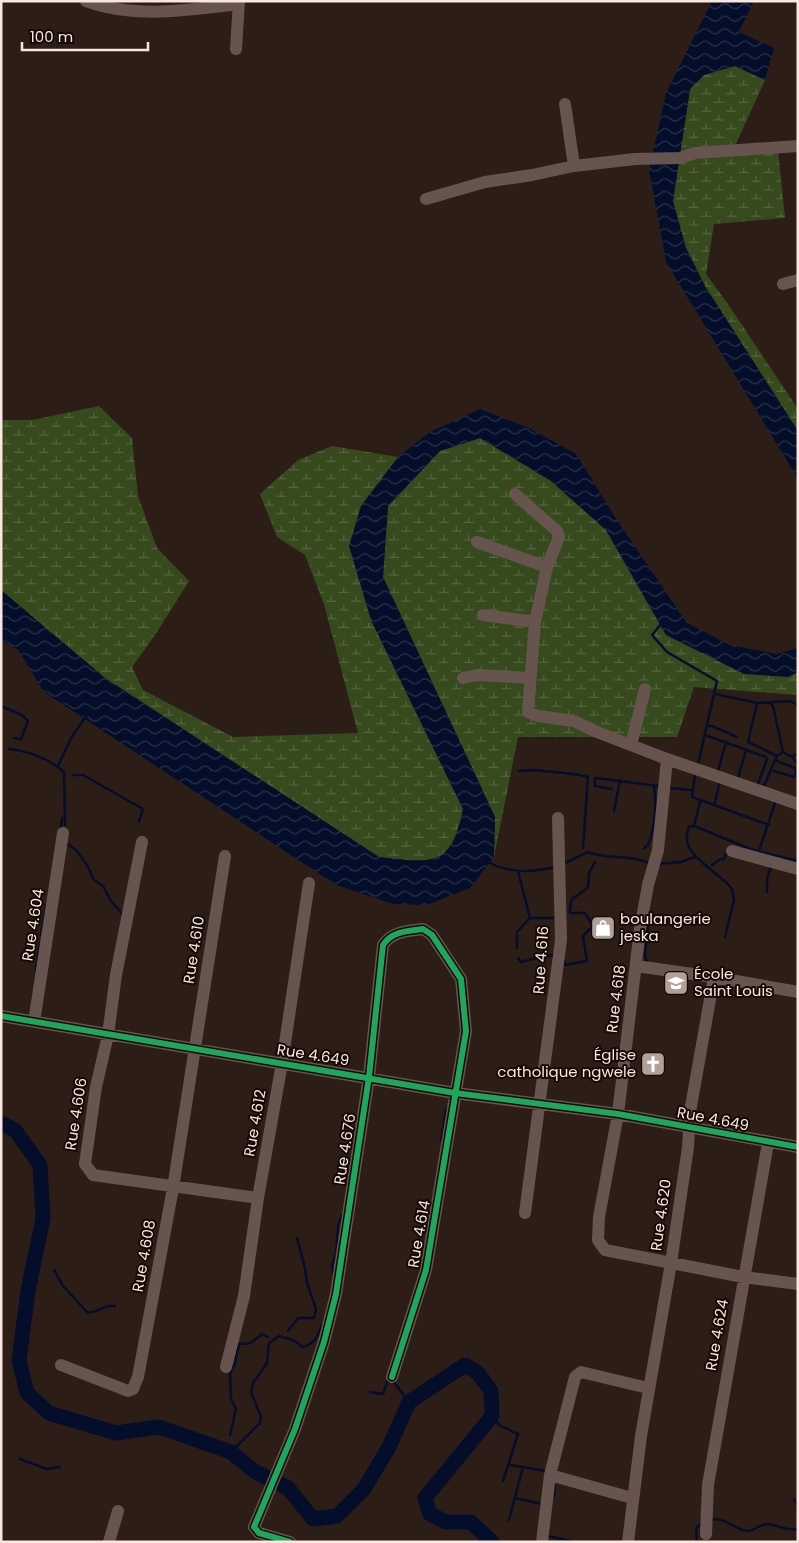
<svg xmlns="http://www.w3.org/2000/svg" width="799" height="1543" font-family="Poppins,sans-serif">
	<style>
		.wetland { fill: url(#wetland-marsh) }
		.water { fill: url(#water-waves) }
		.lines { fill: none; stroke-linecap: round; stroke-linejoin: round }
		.stream { stroke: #040e2b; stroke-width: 2.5 }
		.river { stroke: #040e2b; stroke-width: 15 }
		.minor { stroke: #67544f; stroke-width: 12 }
		.cycleway-casing { stroke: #140905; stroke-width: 9 }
		.cycleway { stroke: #20a55d; stroke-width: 6 }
		.labels { text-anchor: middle; stroke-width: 4; stroke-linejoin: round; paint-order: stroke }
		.poi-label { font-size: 15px; fill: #f9e6de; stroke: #140905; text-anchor: start }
		.street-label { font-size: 15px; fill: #f9e6de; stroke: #140905 }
	</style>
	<defs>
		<pattern id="wetland-marsh" width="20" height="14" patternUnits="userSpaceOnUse" patternTransform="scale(1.25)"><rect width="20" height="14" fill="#374a1e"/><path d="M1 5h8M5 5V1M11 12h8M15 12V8" fill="none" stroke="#55643e"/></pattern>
		<pattern id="water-waves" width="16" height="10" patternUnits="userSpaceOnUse" patternTransform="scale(1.25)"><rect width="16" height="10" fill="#040e2b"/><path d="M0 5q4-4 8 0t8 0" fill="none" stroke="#293149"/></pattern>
	</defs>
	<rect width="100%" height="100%" fill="#2c1e17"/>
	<path class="wetland" d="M 735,66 L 765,80 L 734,148 L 778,150 L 785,218 L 714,224 L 706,274 L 730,307 L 798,409 L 798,431 L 705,286 L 686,248 L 673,201 L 690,89 L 704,75 Z
		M 99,406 L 132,438 L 138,496 L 157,548 L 189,581 L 157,632 L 132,667 L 143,690 L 233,737 L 358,733 L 324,604 L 305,555 L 277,537 L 260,494 L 298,460 L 332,446 L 398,457 L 361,506 L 371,620 L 463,809 C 461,817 460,827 457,835 C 445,870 407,860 379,857 L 105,678 L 1,590 L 1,420 L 33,420 Z
		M 480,438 L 551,481 L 606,530 L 666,635 L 788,677 L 798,672 L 798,695 L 694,687 L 677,737 L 518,737 L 494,857 L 495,817 L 383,577 L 388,506 L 440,451 Z"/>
	<path class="water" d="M 712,1 L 754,1 L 739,32 L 774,48 L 765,80 L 735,66 L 704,75 L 690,89 L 673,201 L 686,248 L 705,286 L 798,431 L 798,479 L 666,262 L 649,170 L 666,93 Z
		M 480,409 L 529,428 L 576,454 L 617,520 L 687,623 L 730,645 L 777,654 L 798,648 L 798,672 L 788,677 L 744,674 L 666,635 L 606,530 L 551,481 L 480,438 L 440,451 L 388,506 L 383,577 L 495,817 L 494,857 L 470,888 L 427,905 L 393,904 L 336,885 L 44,692 L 18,650 L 1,640 L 1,590 L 105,678 L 379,857 C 433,863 451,868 463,809 L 371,620 L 349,546 L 361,506 L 398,457 L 430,432 Z"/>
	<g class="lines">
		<path class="stream" d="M 662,623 L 652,635 L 667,652 L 717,681 L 698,764
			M 715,694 L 757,703 L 790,701 L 798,705
			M 757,703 L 748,742 L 777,756
			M 770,703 L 773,706 L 783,752
			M 1,706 L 22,715
			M 707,726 L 712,726 L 737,737
			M 705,735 L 766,757 L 767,759 L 758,784
			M 14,738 L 21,739 L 28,721 L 23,716
			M 9,749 C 28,751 50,759 64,772 L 65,825
			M 783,752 L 790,756 L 798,755
			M 793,758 L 798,764
			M 58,766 L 71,738 L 87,715
			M 519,771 L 532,770 L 554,772
			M 718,771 L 726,742
			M 774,771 L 794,777 L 797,769 L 777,761
			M 555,772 L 580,775
			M 695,774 L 692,797 L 769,825
			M 73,775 L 83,775 L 143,809 L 139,821
			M 582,776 L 588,776 L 583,848
			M 738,778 L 746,750
			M 764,786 L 777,756 L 783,752
			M 669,788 L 692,790
			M 612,789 L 595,786 L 595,778 L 659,786
			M 700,802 L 694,826 L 689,827 C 676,855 720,871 732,889 L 734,900 L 725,937
			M 714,805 L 720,782
			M 614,811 L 620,780
			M 694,826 L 753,850 L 798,861
			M 61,827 L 62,818
			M 66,843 L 76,850 L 87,865 L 94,880 L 103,886 L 111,901 L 123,915
			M 644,848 L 648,845 C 655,828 657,805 654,786
			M 759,851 L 776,800
			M 488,862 C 510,874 532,872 556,867
			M 563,864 L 588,852 C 608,860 629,854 649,863
			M 657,864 L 681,862 L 695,857
			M 712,865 L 719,860 L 724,859 L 727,851
			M 518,871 L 530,918
			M 767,892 L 767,878 L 771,867
			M 41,935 L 46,905
			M 517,948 L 517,932 L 530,918 L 556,918
			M 546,956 L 554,955
			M 518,958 L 521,962 L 544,956
			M 564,961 L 565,965 L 587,961 L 583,936 L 593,926 L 585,913 L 570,913 C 570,892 576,900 588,887 L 589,873 L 595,862
			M 647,962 L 645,956 L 649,911
			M 36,970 L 40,942
			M 441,1141 L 446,1110 L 449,1108
			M 338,1226 L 342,1215
			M 337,1239 L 338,1228
			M 336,1252 L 337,1241
			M 54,1270 L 63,1286 L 87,1312 C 97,1314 104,1304 115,1306
			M 334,1274 L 332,1266 L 335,1256
			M 288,1331 L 298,1318 L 314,1318 L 316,1309 L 307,1283 L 305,1268 L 297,1238
			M 393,1381 L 409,1402
			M 370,1392 L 383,1394 L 389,1378
			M 492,1416 L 499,1425 L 518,1434 L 503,1481
			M 230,1435 L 236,1409 L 231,1399 L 230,1374 L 235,1363 L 239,1344 L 251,1343 L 262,1334 L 268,1337
			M 231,1452 L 260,1423 L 261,1417 L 251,1392 L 253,1383 L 267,1363 L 269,1343 L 279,1336 L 293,1340 L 303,1347 C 315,1344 318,1335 322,1325
			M 20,1459 L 47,1469 L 60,1467
			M 510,1465 L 546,1471
			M 554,1496 L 555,1486
			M 515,1498 L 542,1504
			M 794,1499 L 798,1506
			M 509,1520 L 523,1467
			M 710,1520 C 725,1516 733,1529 747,1531 C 754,1531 759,1525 766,1524 C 777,1524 787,1532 798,1529
			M 547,1536 L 571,1541
			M 697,1542 L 696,1528 L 702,1523"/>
		<path class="river" d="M 1,1123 L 15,1130 L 40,1165 L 43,1218 L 28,1291 L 19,1360 L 27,1393 L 49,1413 L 116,1433 L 159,1427 L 231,1452 L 254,1471 L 288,1488 L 313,1519 L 337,1516 L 364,1489 L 389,1447 L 409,1402 L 465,1365 L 478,1373 L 491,1391 L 492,1416 L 425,1498 L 430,1514 L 446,1522 L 471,1522 L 492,1542"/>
		<path class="minor" d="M 86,1 C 135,19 188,10 239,4
			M 236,49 L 239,1
			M 565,104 L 574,166
			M 426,199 L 485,182 L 532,175 L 574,166 L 635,159 L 680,158 L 695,153 L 798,146
			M 783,284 L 798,280
			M 515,494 L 557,531 L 559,537 L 547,567 L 535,622 L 528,712 L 538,716 L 574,721 L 597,732 L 667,759 L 798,804
			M 477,542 L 547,567
			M 483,615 L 535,622
			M 463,678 L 477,675 L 530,678
			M 631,745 L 645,689
			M 667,759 L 658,850 L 648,885 L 640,929 L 618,1114 L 599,1217 L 598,1240 L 605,1250 L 743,1277 L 798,1284
			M 142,842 L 116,975 L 108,1035 L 96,1087 L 85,1164 L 93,1175 L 258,1198
			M 732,851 L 798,869
			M 636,966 L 714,977
			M 1,1016 L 455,1093 L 618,1114 L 798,1147
			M 34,1022 L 63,833
			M 525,1213 L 561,940 L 558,818
			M 61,1365 L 128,1391 L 133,1389 L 138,1377 L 173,1188 L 225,856
			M 226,1367 L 244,1296 L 258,1198 L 282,1063 L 309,883
			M 550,1475 L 632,1498
			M 706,1534 L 708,1485 L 768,1143
			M 109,1542 L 118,1511
			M 290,1542 L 259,1533 L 254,1527 L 295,1429 L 324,1342 L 336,1294 L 369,1077 L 383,945 C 392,931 408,931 423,929 L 432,935 L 461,979 L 466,1031 L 426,1270 L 392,1377
			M 542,1542 L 550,1475 L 575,1377 L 581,1372 L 648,1388
			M 628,1542 L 641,1436 L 671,1263 L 688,1147 L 690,1112 L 714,977 L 798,992"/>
		<defs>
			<path id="cycleway" d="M 1,1016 L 455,1093 L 618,1114 L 798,1147
				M 290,1542 L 259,1533 L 254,1527 L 295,1429 L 324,1342 L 336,1294 L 369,1077 L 383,945 C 392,931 408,931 423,929 L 432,935 L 461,979 L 466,1031 L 426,1270 L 392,1377"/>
		</defs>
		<use href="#cycleway" class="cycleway-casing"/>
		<use href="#cycleway" class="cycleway"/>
	</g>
	<defs>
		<symbol id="shop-square" viewBox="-11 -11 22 22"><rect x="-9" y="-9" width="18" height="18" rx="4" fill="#b1a098" stroke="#140905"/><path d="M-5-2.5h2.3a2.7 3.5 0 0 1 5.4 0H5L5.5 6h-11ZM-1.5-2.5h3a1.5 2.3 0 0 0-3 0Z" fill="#fff"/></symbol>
		<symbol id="school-square" viewBox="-11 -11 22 22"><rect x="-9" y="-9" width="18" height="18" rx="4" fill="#b1a098" stroke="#140905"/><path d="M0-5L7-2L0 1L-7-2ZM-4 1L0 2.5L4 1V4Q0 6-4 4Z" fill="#fff"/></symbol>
		<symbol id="church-square" viewBox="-11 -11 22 22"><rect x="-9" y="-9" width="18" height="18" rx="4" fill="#b1a098" stroke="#140905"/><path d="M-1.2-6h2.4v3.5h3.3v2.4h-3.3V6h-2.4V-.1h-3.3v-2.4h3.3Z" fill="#fff"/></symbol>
	</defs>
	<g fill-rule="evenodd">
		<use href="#shop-square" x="589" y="914" width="28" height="28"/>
		<use href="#school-square" x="662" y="969" width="28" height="28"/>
		<use href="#church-square" x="639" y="1050" width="28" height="28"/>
	</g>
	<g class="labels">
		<g class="poi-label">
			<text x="620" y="924">boulangerie<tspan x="620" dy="17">jeska</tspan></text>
			<text x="694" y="979">École<tspan x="694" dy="17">Saint Louis</tspan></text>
			<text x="636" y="1060" text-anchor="end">Église<tspan x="636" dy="17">catholique ngwele</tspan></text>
		</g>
		<g class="street-label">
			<text transform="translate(33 925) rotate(-81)" y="5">Rue 4.604</text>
			<text transform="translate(194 950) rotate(-81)" y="5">Rue 4.610</text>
			<text transform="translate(541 960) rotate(-86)" y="5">Rue 4.616</text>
			<text transform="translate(616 999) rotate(-83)" y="5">Rue 4.618</text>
			<text transform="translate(313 1055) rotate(9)" y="5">Rue 4.649</text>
			<text transform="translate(76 1114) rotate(-81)" y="5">Rue 4.606</text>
			<text transform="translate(713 1119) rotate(11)" y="5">Rue 4.649</text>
			<text transform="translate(255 1123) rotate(-80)" y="5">Rue 4.612</text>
			<text transform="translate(345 1149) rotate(-81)" y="5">Rue 4.676</text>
			<text transform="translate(661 1215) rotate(-82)" y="5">Rue 4.620</text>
			<text transform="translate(419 1234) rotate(-80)" y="5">Rue 4.614</text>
			<text transform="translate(144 1256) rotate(-80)" y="5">Rue 4.608</text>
			<text transform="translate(717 1335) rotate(-80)" y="5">Rue 4.624</text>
		</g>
	</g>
	<rect width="799" height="1543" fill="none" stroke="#f9e6de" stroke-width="5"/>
	<path d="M22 42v8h126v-8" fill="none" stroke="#f9e6de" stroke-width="2.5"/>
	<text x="30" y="42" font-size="15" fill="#f9e6de" stroke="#140905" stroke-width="4" paint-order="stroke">100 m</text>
</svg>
